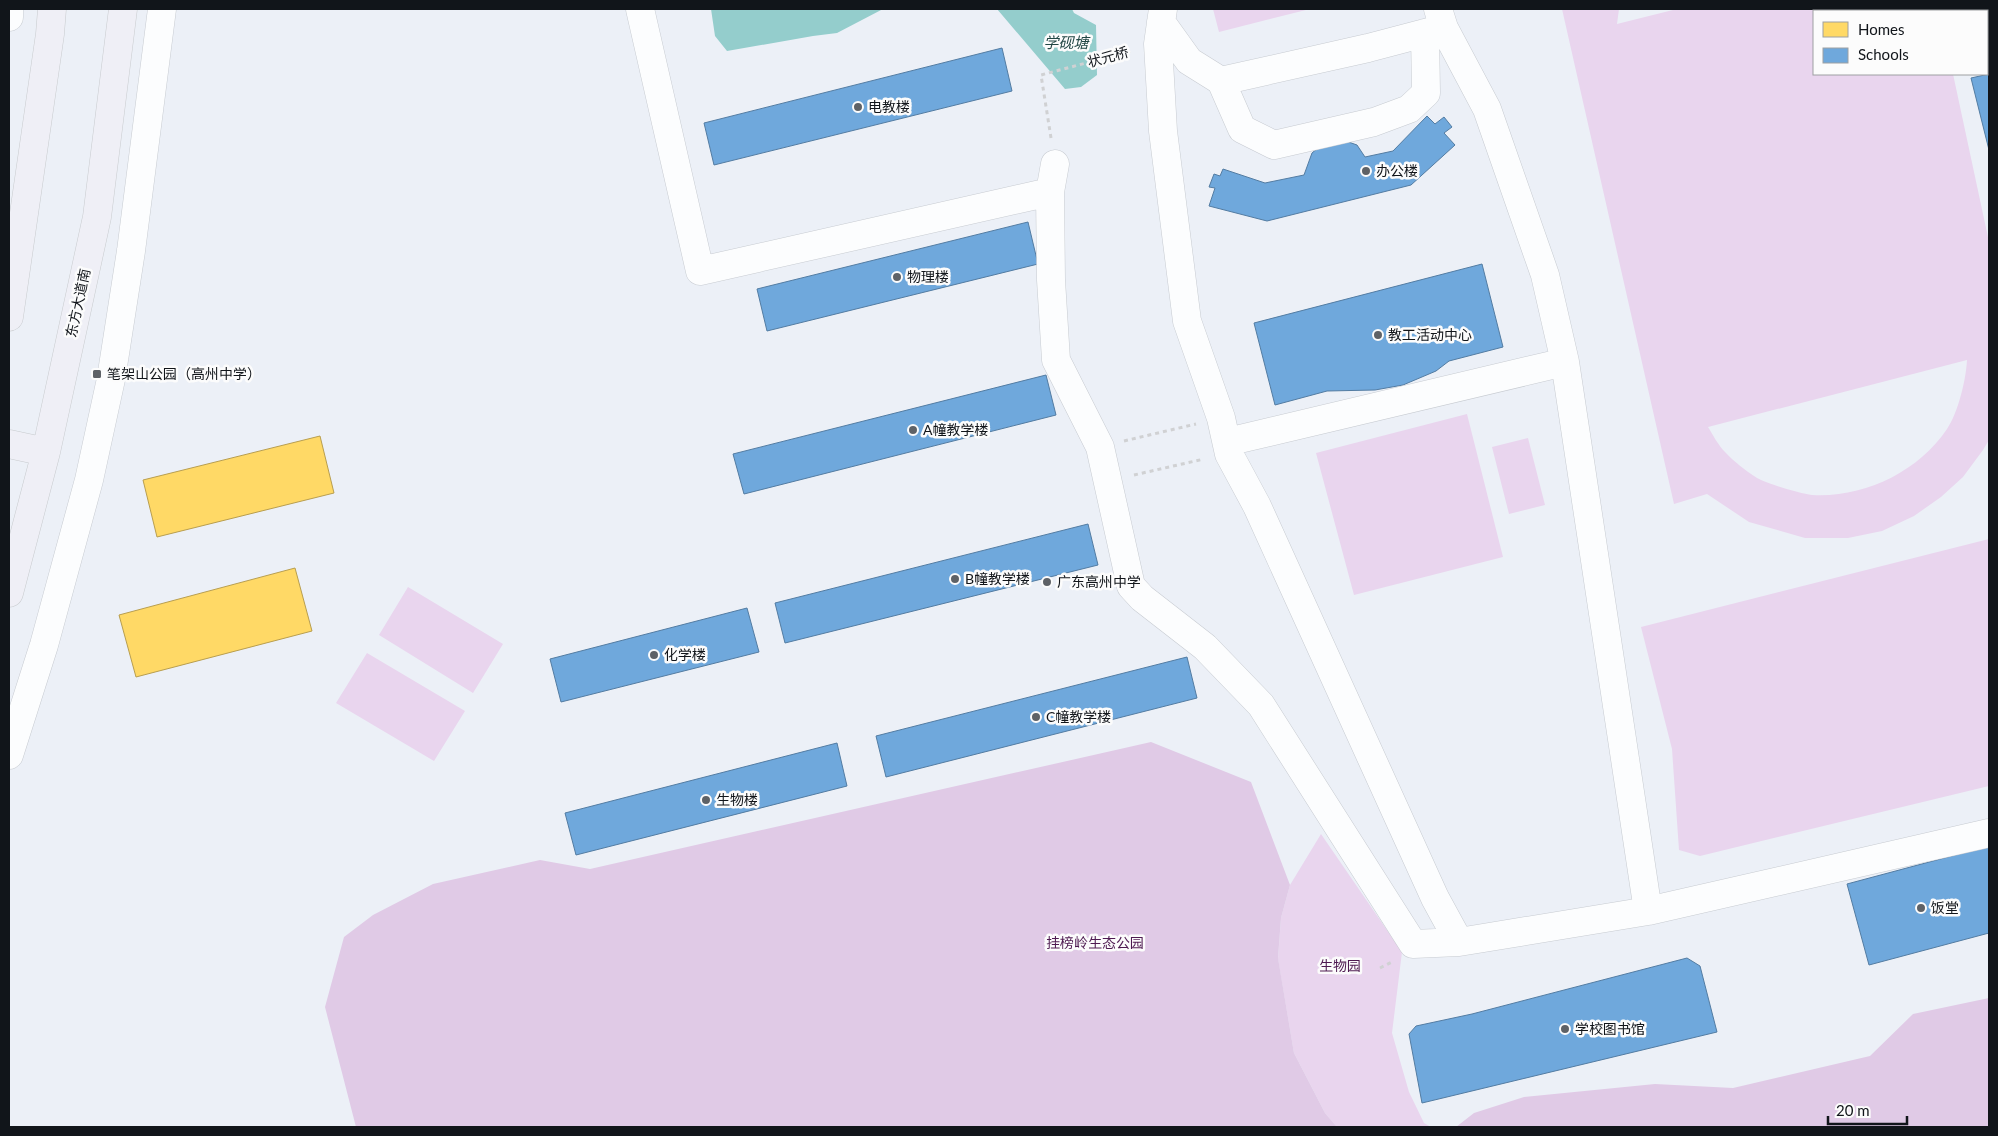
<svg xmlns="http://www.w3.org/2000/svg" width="1998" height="1136" font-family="Lato,'Noto Sans SC',sans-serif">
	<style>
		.green { fill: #e9d5ee; fill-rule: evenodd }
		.forest { fill: #e0cae6 }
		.water { fill: #94cdcc }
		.homes { fill: #ffd966; stroke: #b89e4f }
		.schools { fill: #6fa8dc; stroke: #537ca2 }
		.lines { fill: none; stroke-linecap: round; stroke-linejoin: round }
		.minor-casing { stroke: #c7cbd1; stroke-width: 29 }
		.major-casing { stroke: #c8cbce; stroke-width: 29 }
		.path { stroke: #d0d1d3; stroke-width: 3; stroke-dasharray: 4 4; stroke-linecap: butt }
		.minor { stroke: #fcfdfe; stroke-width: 28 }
		.major { stroke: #efeff6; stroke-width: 28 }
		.poi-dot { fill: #5e6267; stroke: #fcfcfc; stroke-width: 2 }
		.labels { text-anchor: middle; stroke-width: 5; stroke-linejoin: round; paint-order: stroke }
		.street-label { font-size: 14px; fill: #11151a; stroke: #fcfcfc }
		.poi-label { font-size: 14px; fill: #11151a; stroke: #fcfcfc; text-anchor: start }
		.park-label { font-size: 14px; fill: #4e1a51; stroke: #fcfcfc }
		.water-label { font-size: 15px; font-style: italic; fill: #214644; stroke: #fcfcfc }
	</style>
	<rect width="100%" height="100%" fill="#ecf0f7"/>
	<path class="green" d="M 1213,9 L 1310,9 L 1219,32 Z
		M 1562,9 L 1619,9 L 1617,24 L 1677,9 L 1939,9 L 1940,11 L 1814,11 L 1814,74 L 1953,74 L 1989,242 L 1989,440 L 1983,450 L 1963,477 L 1941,497 L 1914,516 L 1882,531 L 1848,538 L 1805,538 L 1749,522 L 1707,494 L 1674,504 ZM 1967,360 C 1966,380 1958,413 1947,429 C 1918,472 1864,498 1812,495 C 1801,494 1772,485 1761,480 C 1752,476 1732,460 1725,452 C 1718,445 1713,435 1708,427 Z
		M 1467,414 L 1503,557 L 1354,595 L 1316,453 Z
		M 1528,438 L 1545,505 L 1509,514 L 1492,447 Z
		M 1989,539 L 1989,786 L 1700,856 L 1679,850 L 1672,749 L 1641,627 Z
		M 408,587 L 503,644 L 473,693 L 379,635 Z
		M 367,653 L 465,711 L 434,761 L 336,703 Z
		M 1321,834 L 1402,952 L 1392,1033 L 1409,1092 L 1424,1123 L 1431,1127 L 1337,1127 L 1325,1113 L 1294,1053 L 1278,959 L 1281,918 L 1290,885 Z"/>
	<path class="forest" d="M 1151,742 L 1251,782 L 1290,885 L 1281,918 L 1278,958 L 1294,1053 L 1325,1113 L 1337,1127 L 356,1127 L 325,1007 L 344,937 L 373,915 L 433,884 L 540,860 L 590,869 Z
		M 1989,998 L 1989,1127 L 1456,1127 L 1474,1113 L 1524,1097 L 1655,1084 L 1733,1088 L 1870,1056 L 1913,1014 Z"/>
	<path class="water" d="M 711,9 L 883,9 L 837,33 L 813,36 L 727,51 L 715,36 Z
		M 997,9 L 1072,9 L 1074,13 L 1096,25 L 1097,75 L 1081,87 L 1065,89 Z"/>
	<path class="homes" d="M 320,436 L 334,493 L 157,537 L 143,480 Z
		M 295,568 L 312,631 L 136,677 L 119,615 Z"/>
	<path class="schools" d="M 1002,48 L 1012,91 L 714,165 L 704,123 Z
		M 1989,74 L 1989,150 L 1971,78 Z
		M 1427,116 L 1435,124 L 1444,117 L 1452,127 L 1444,133 L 1455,145 L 1411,185 L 1267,221 L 1209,206 L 1215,188 L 1209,187 L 1214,174 L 1220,176 L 1223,169 L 1265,183 L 1304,175 L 1312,153 L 1325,142 L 1340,139 L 1357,145 L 1365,157 L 1393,151 Z
		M 1028,222 L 1038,264 L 767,331 L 757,289 Z
		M 1482,264 L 1503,347 L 1449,361 L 1436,371 L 1403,385 L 1375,390 L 1327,391 L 1275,405 L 1254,323 Z
		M 1046,375 L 1056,415 L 744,494 L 733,454 Z
		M 1088,524 L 1098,565 L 785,643 L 775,603 Z
		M 747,608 L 759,652 L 561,702 L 550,659 Z
		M 1187,657 L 1197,698 L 886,777 L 876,736 Z
		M 837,743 L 847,786 L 576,855 L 565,813 Z
		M 1989,846 L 1989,933 L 1869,965 L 1847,884 Z
		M 1687,958 L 1700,966 L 1717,1032 L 1422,1103 L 1409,1034 L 1416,1026 L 1472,1014 Z"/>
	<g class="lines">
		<defs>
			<path id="minor" d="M 640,9 L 700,271 L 1050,192
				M 1163,9 L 1158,44 L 1163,131 L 1187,321 L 1221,418 L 1229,454 L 1257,506 L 1435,898 L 1459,942
				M 1438,9 L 1444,28 L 1487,109 L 1545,275 L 1565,362 L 1648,911
				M 9,17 L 9,9
				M 1161,22 L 1189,61 L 1221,81 L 1368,48 L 1444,28
				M 1221,81 L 1242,129 L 1274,145 L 1374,122 L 1409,109 L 1426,93 L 1425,33
				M 1055,164 L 1050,192 L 1051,280 L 1056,360 L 1100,447 L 1131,586 L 1142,598 L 1205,647 L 1261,705 L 1413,944 L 1459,942 L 1648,911 L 1989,833
				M 1227,442 L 1565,362
				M 9,755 L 44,645 L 89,480 L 111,379 L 131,251 L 162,9"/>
			<path id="major" d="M 9,317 L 50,34 L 52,9
				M 9,444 L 46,452
				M 9,593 L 46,452 L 97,217 L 123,9"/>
		</defs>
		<use href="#minor" class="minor-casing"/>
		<use href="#major" class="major-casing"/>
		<path class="path" d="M 1051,138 L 1041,75 L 1131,51
			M 1124,441 L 1196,424
			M 1134,475 L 1204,459
			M 1380,968 L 1394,961"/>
		<use href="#minor" class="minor"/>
		<use href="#major" class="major"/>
	</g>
	<g class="poi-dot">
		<circle cx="858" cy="107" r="5"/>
		<circle cx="1366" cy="171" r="5"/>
		<circle cx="897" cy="277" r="5"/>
		<circle cx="1378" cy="335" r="5"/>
		<rect x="92" y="369" width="10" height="10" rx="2.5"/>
		<circle cx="913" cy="430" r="5"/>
		<circle cx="955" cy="579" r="5"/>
		<circle cx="1047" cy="582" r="5"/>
		<circle cx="654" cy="655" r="5"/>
		<circle cx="1036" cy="717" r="5"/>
		<circle cx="706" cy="800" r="5"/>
		<circle cx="1921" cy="908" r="5"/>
		<circle cx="1565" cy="1029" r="5"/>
	</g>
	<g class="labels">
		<g class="street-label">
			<text transform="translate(1108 57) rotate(-15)" y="5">状元桥</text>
			<text transform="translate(78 303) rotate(-78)" y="5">东方大道南</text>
		</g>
		<g class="poi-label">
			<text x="868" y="112">电教楼</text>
			<text x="1376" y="176">办公楼</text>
			<text x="907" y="282">物理楼</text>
			<text x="1388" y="340">教工活动中心</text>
			<text x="107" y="379">笔架山公园（高州中学）</text>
			<text x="923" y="435">A幢教学楼</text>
			<text x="965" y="584">B幢教学楼</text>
			<text x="1057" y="587">广东高州中学</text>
			<text x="664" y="660">化学楼</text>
			<text x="1046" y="722">C幢教学楼</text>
			<text x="716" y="805">生物楼</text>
			<text x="1931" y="913">饭堂</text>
			<text x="1575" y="1034">学校图书馆</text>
		</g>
		<g class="park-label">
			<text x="1095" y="948">挂榜岭生态公园</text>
			<text x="1340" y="971">生物园</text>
		</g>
		<g class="water-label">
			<text x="1066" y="48">学砚塘</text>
		</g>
	</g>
	<rect width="1998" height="1136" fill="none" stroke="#11151a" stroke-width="20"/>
	<rect x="1813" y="10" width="175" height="65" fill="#fcfcfc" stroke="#9ea0a2"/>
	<rect x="1823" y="22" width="25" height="15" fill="#ffd966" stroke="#9ea0a2"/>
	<text x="1858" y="35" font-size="15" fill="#11151a">Homes</text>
	<rect x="1823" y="48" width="25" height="15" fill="#6fa8dc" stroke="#9ea0a2"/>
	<text x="1858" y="60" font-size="15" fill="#11151a">Schools</text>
	<path d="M1828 1116v8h79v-8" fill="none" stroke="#11151a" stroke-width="2.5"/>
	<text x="1836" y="1116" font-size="15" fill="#11151a" stroke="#fcfcfc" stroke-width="4" paint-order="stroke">20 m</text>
</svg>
